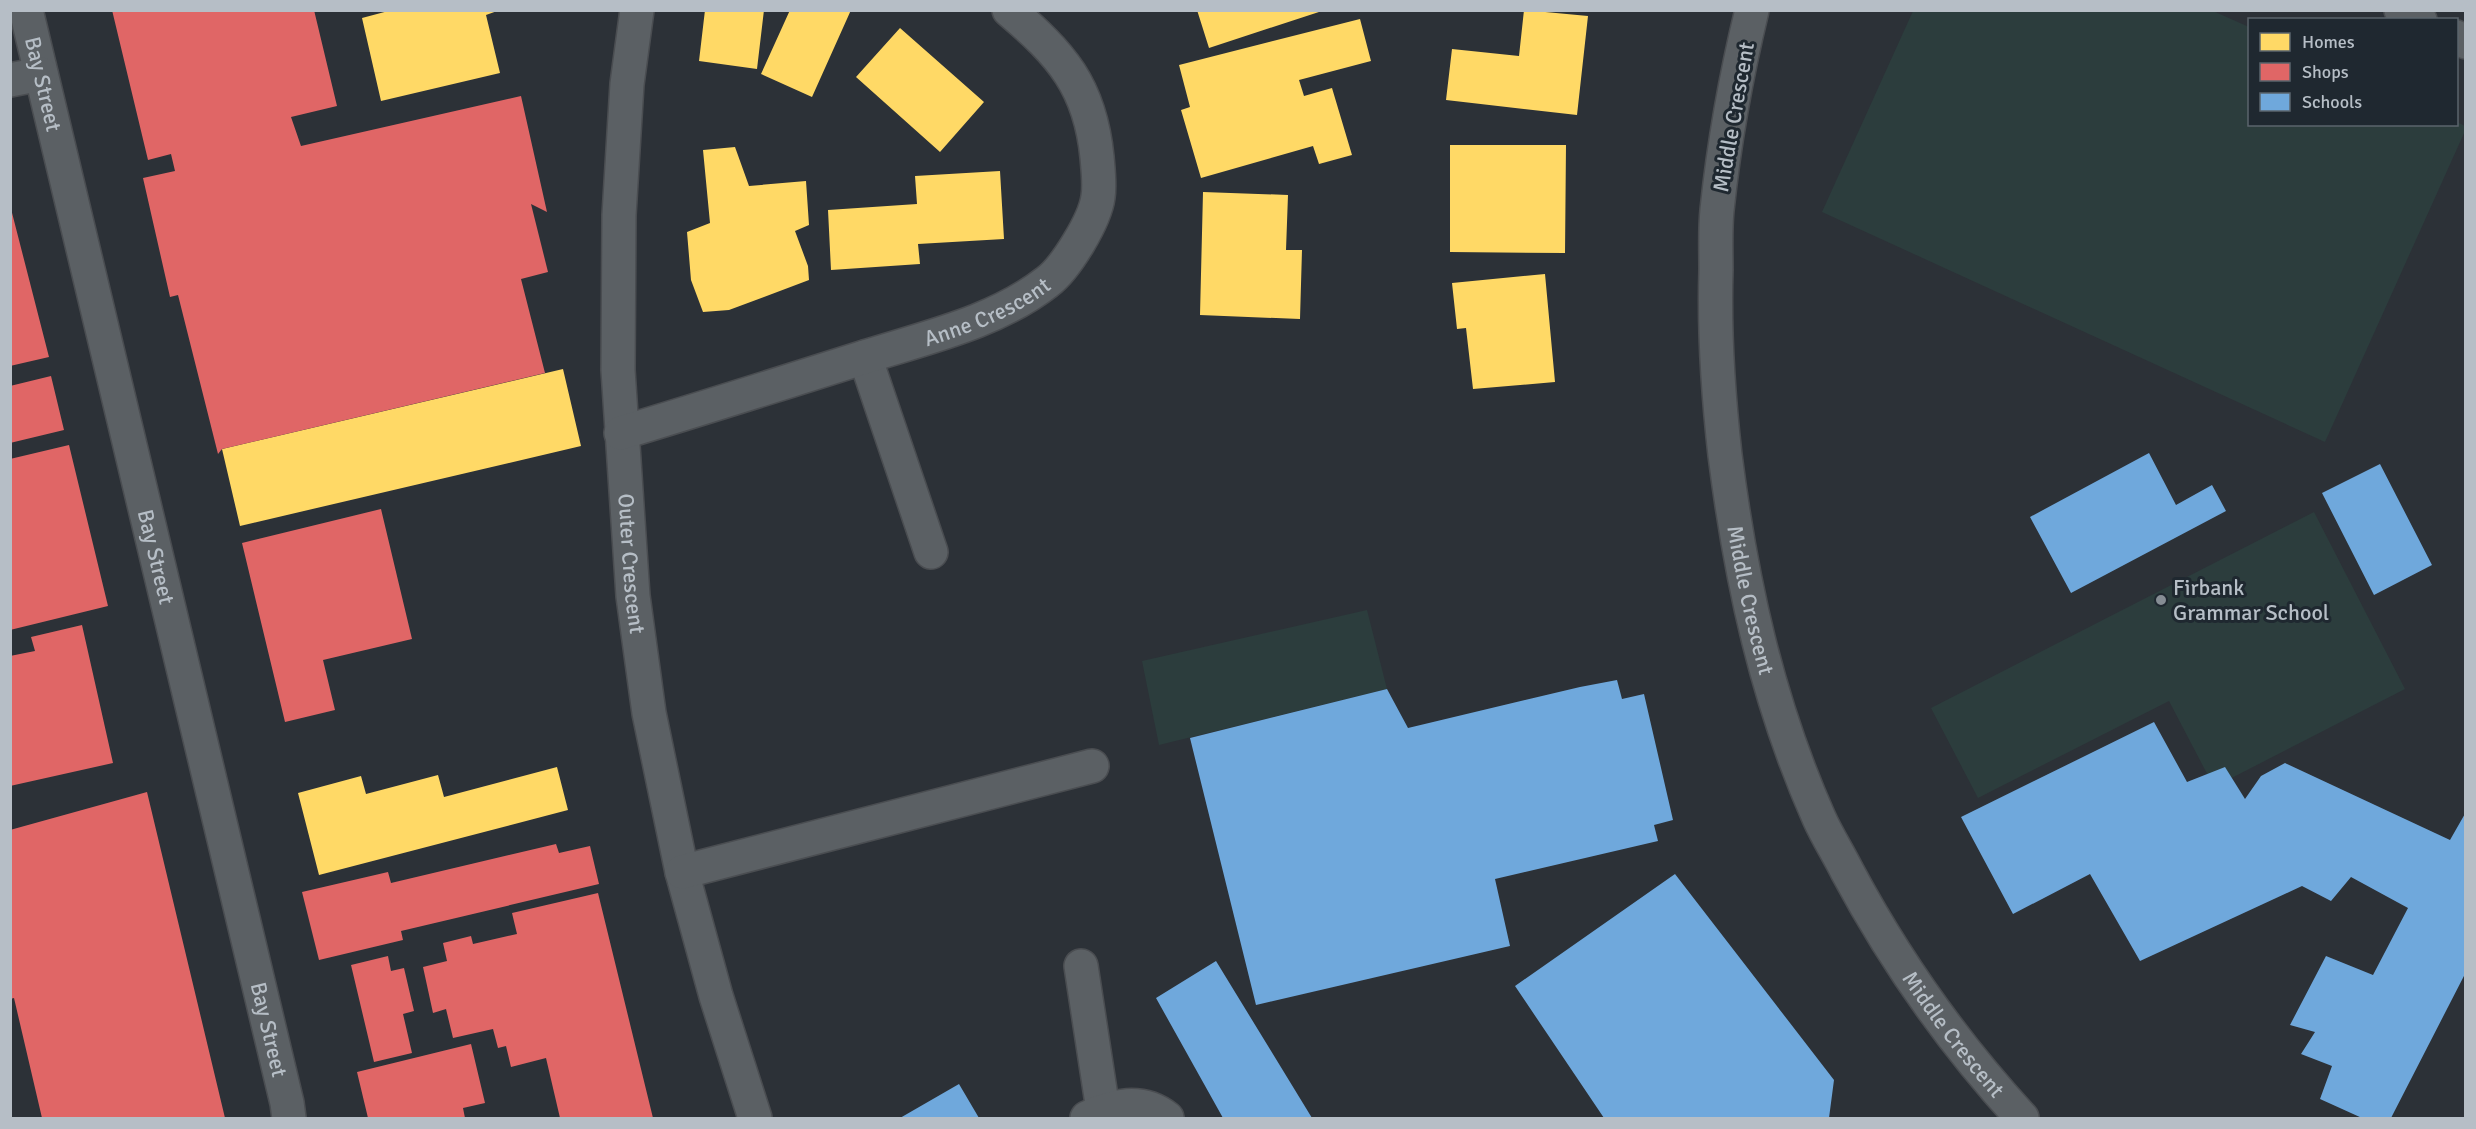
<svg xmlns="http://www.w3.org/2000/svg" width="2476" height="1129" font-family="Signika,sans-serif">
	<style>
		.green { fill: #2c3d3d }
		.homes { fill: #ffd966 }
		.shops { fill: #e06666 }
		.schools { fill: #6fa8dc }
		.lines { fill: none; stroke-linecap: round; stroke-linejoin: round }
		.minor-casing { stroke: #4a4d51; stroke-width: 36 }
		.minor { stroke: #5b6064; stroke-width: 33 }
		.poi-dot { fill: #868d94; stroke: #1f2830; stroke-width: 2 }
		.labels { text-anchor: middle; stroke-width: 6; stroke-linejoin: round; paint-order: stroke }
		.street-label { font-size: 22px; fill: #b6bec6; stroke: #1f2830 }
		.poi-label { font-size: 22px; fill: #b6bec6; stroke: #1f2830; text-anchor: start }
	</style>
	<rect width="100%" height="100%" fill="#2c3137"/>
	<path class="green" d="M 1913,11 L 2213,11 L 2249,27 L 2250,124 L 2456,124 L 2457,122 L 2465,126 L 2465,131 L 2325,442 L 1822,212 Z
		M 2314,512 L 2405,689 L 2214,787 L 2169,701 L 1978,798 L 1931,708 Z
		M 1367,610 L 1387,689 L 1159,745 L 1142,661 Z"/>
	<path class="homes" d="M 392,10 L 500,10 L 486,15 L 500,73 L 381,101 L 362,18 Z
		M 705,10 L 764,10 L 757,69 L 699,61 Z
		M 790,10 L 851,10 L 812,97 L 761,74 Z
		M 1197,10 L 1322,10 L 1322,11 L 1209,48 Z
		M 1524,10 L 1588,16 L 1577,115 L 1446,100 L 1452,49 L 1519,56 Z
		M 1360,19 L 1371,61 L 1299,80 L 1304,96 L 1332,88 L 1352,155 L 1319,164 L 1313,146 L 1201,178 L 1181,110 L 1190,107 L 1179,65 Z
		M 900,28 L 984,102 L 940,152 L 856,77 Z
		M 1450,145 L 1566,145 L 1565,253 L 1450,252 Z
		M 735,147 L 749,186 L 806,181 L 809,225 L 795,231 L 808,266 L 809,280 L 729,310 L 703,312 L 691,280 L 687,232 L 710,223 L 703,150 Z
		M 1000,171 L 1004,239 L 918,244 L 920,264 L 831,270 L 828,210 L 917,204 L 915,176 Z
		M 1203,192 L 1288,195 L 1286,250 L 1302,250 L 1300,319 L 1200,315 Z
		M 1545,274 L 1555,382 L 1473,389 L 1466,328 L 1457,329 L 1452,283 Z
		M 563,369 L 581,446 L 240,526 L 222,449 Z
		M 557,767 L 568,810 L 319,875 L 298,793 L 361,776 L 366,794 L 438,775 L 444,797 Z"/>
	<path class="shops" d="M 112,10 L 314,10 L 337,106 L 291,117 L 301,146 L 521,96 L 547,212 L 531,204 L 548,272 L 521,279 L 545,373 L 222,449 L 218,454 L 178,295 L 170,297 L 143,178 L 175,171 L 171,154 L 148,160 Z
		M 10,205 L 49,357 L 10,366 Z
		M 51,376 L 64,430 L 10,443 L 10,386 Z
		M 69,445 L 108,606 L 10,630 L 10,459 Z
		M 381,509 L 412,639 L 323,660 L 335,710 L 285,722 L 242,543 Z
		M 82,625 L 113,763 L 10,786 L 10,656 L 35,651 L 31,637 Z
		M 147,792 L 225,1118 L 42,1118 L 14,998 L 10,999 L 10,830 Z
		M 556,844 L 559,853 L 590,846 L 599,884 L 401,931 L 403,940 L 319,960 L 302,892 L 388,872 L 391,883 Z
		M 598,893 L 653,1118 L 560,1118 L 546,1058 L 511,1067 L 506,1046 L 498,1048 L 493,1029 L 453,1038 L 446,1009 L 433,1013 L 423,967 L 447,961 L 443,943 L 471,936 L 473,944 L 517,934 L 512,913 Z
		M 388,956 L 391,971 L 404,968 L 414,1011 L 403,1014 L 412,1053 L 374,1062 L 351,965 Z
		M 471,1044 L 485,1103 L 463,1108 L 465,1118 L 368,1118 L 357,1072 Z"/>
	<path class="schools" d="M 2149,453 L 2176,505 L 2212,485 L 2226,511 L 2071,593 L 2030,517 Z
		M 2380,464 L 2432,565 L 2374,595 L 2322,493 Z
		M 1617,680 L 1622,699 L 1644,694 L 1673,820 L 1654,825 L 1658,841 L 1495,879 L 1510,946 L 1256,1005 L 1190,738 L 1387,689 L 1408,728 L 1580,687 Z
		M 2154,722 L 2187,782 L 2225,767 L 2245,799 L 2261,776 L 2285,763 L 2450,840 L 2466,812 L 2466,972 L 2391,1118 L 2362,1118 L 2320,1099 L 2332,1066 L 2301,1054 L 2315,1032 L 2290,1025 L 2326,956 L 2373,975 L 2408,908 L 2351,877 L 2331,901 L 2302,886 L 2140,961 L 2090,874 L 2013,914 L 1961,817 Z
		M 1675,874 L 1834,1080 L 1829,1118 L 1604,1118 L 1515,986 Z
		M 1216,961 L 1312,1118 L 1223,1118 L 1156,998 Z
		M 959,1084 L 979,1118 L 900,1118 Z"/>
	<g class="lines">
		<defs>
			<g id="minor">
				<path id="s1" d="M 26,10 L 287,1103 L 289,1118"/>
				<path id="s2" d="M 637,10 L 627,84 L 619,215 L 618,370 L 633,596 L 649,713 L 682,872 L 716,996 L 755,1118"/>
				<path id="s3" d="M 1752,10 C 1736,76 1724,143 1717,210 C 1715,230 1716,250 1716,270 C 1714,332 1718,393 1725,455 C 1741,581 1767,701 1819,818 C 1827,836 1838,853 1847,871 C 1895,961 1953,1043 2022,1118"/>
				<path d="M 2401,10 L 2420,20"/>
				<path d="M 2456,37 L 2466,42"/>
				<path d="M 10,80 L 41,74"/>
				<path d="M 865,357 L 931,552"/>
				<path id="s4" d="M 621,433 C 704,408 786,382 868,356 C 928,337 996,322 1047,282 C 1066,268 1095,220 1098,197 C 1100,185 1098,169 1097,157 C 1090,86 1061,54 1009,10"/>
				<path d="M 682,872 L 1092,766"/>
				<path d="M 1081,966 L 1103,1110"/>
				<path d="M 1087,1118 C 1112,1105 1142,1098 1167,1118"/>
			</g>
		</defs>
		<use href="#minor" class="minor-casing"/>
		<use href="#minor" class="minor"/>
	</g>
	<circle class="poi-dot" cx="2161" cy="600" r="6"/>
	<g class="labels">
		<g class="street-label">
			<text dy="8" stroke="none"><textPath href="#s1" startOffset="76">Bay Street</textPath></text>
			<text transform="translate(1733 117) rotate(-80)" y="8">Middle Crescent</text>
			<text dy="8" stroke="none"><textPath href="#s4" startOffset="386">Anne Crescent</textPath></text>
			<text dy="8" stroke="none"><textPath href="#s1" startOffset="562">Bay Street</textPath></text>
			<text dy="8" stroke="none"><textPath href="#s2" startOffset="555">Outer Crescent</textPath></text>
			<text dy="8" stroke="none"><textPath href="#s3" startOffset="596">Middle Crescent</textPath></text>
			<text dy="8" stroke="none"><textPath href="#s1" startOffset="1048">Bay Street</textPath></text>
			<text dy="8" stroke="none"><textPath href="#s3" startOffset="1080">Middle Crescent</textPath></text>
		</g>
		<g class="poi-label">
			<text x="2173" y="595">Firbank<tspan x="2173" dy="25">Grammar School</tspan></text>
		</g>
	</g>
	<rect width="2476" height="1129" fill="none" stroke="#b6bec6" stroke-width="24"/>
	<rect x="2248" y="18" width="210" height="108" fill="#1f2830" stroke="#5b646c" stroke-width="1.5"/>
	<rect x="2260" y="33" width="30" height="18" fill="#ffd966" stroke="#5b646c" stroke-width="1.5"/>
	<text x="2302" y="48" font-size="18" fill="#b6bec6">Homes</text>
	<rect x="2260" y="63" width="30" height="18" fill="#e06666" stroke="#5b646c" stroke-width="1.5"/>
	<text x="2302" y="78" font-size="18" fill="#b6bec6">Shops</text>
	<rect x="2260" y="93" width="30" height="18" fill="#6fa8dc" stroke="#5b646c" stroke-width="1.5"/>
	<text x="2302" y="108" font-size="18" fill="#b6bec6">Schools</text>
</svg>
